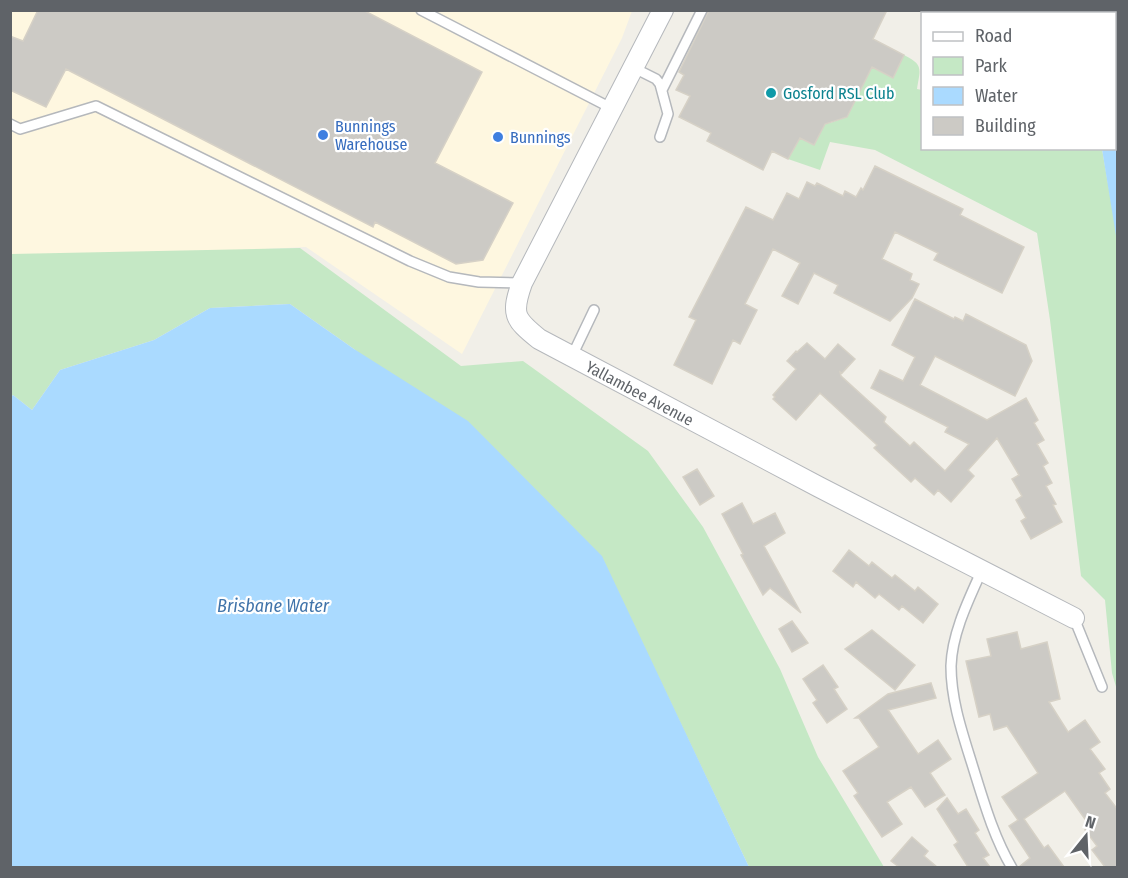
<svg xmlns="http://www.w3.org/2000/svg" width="1128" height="878" font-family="'Fira Sans Condensed',sans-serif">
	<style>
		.commercial { fill: #fef7e0 }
		.green { fill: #c5e8c5 }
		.water { fill: #aadaff }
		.building { fill: #cccac5; stroke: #d6d1c6; stroke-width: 1.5 }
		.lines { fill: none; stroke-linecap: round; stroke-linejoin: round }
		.lane-casing { stroke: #b5b8bc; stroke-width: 12 }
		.street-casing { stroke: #b5b8bc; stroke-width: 22 }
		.lane { stroke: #fff; stroke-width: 9 }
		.street { stroke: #fff; stroke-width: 20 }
		.culture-dot { fill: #0f9aa8; stroke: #fff; stroke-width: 2 }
		.shop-dot { fill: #3f7fe0; stroke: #fff; stroke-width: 2 }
		.labels { text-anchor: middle; stroke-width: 4.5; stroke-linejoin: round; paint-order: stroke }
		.culture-label { font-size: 16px; fill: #0d838f; stroke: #fff; text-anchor: start }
		.shop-label { font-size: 16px; fill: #366cbe; stroke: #fff; text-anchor: start }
		.street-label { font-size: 16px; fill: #5f6368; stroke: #fff }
		.water-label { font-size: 18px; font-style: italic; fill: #4174aa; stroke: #fff }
	</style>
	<rect width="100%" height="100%" fill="#f1efe8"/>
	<path class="commercial" d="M 11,11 L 632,11 L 622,38 L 462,354 L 306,247 L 31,260 L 11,257 Z"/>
	<path class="green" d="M 1007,10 L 1082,10 L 1083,13 L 1007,14 Z
		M 904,55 C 924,65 920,69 917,89 L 922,90 L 922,148 L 1102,149 L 1118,242 L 1117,690 L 1112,673 L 1105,600 L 1081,576 L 1050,320 L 1037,233 L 875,150 L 830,142 L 820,170 L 788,159 L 800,138 L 814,145 L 825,124 L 818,117 L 830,123 L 847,117 L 872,67 L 893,78 Z
		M 300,248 L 461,366 L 523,361 L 648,451 L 703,527 L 780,669 L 818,757 L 884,867 L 749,867 L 601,556 L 354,349 L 290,304 L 210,308 L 154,340 L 60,370 L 32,410 L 13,395 L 11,397 L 11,254 Z"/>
	<path class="water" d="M 1082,11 L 1117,11 L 1117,242 L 1102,149 L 1114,148 L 1114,14 L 1083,13 Z
		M 290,304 L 354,349 L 468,421 L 602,556 L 749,867 L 11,867 L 11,397 L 13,395 L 32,410 L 60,370 L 154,340 L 210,308 Z"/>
	<path class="building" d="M 38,10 L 363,10 L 482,72 L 435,163 L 513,203 L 483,260 L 456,264 L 375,222 L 373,227 L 66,69 L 46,107 L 10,90 L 10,36 L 23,41 Z
		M 709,10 L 887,10 L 873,39 L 904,55 L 893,78 L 872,67 L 847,117 L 825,124 L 814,145 L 800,138 L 788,159 L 772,151 L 763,170 L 707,141 L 711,133 L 679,117 L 690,96 L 676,90 L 684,75 L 679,72 Z
		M 875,166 L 963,209 L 960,215 L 1024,247 L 1002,293 L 934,260 L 938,253 L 895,232 L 882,259 L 912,274 L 910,280 L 919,284 L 912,298 L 890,321 L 834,293 L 838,285 L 814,273 L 798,304 L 782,296 L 800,263 L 773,249 L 745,304 L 757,310 L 740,344 L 733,340 L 712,384 L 674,365 L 696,320 L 689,317 L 746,207 L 773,220 L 787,193 L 799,199 L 807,182 L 815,186 L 817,183 L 843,196 L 845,191 L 856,197 L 861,188 L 863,190 Z
		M 915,299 L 954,319 L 955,317 L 963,321 L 966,314 L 1026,345 L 1032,361 L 1015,396 L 935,356 L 920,385 L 987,420 L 1026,398 L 1038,420 L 1034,423 L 1044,440 L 1037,444 L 1048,463 L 1043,466 L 1052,483 L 1046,486 L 1056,504 L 1053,505 L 1062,522 L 1031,539 L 1021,521 L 1026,518 L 1016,500 L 1022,496 L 1012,479 L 1019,475 L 997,438 L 968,470 L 974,476 L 951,502 L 938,490 L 934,495 L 915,478 L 911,482 L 874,448 L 877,445 L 820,393 L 796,420 L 773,399 L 775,397 L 773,395 L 796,369 L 787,361 L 796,351 L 797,352 L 807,343 L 825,359 L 838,344 L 855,359 L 842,373 L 840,372 L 841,376 L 886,417 L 884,422 L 910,446 L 914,442 L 945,471 L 969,444 L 945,432 L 948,427 L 871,388 L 880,370 L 903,381 L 915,357 L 892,345 Z
		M 697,469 L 714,496 L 700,505 L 683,477 Z
		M 742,503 L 753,524 L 775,513 L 785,533 L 764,546 L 801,613 L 770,588 L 763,595 L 741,555 L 743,554 L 722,514 Z
		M 849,550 L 869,566 L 872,562 L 892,578 L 895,575 L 915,591 L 918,587 L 938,604 L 923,623 L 902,606 L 899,610 L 879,594 L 875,598 L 856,582 L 853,587 L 833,571 Z
		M 792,621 L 808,643 L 792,652 L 779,629 Z
		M 872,630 L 915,665 L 895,690 L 845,649 Z
		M 1017,632 L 1021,649 L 1047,642 L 1060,699 L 1049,702 L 1068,732 L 1085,720 L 1100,742 L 1090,749 L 1105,769 L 1099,773 L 1110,789 L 1105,793 L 1118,810 L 1118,867 L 1105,867 L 1092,850 L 1097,846 L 1085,830 L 1090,826 L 1065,791 L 1024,819 L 1044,848 L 1048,845 L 1064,867 L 1019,867 L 1030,858 L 1009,826 L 1018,820 L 1002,797 L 1038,773 L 1007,726 L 994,730 L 990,714 L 979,717 L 966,661 L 991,656 L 987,639 Z
		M 823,665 L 838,687 L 834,689 L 847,709 L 827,723 L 813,703 L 817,700 L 803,679 Z
		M 931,683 L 936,698 L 888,710 L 918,754 L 938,740 L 951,759 L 930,773 L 945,795 L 925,807 L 911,787 L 887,802 L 902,824 L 882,837 L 854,796 L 858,793 L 843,771 L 879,747 L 859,718 L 855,718 L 888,694 Z
		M 947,798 L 958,814 L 966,809 L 979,830 L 975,833 L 989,855 L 983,858 L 990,867 L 968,867 L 954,845 L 958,842 L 937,809 Z
		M 912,837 L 928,851 L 924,856 L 937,867 L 899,867 L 891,861 Z"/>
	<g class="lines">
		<defs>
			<path id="lane" d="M 421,10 L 613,109
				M 634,68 L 656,79 L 660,84 L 668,114 L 660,137
				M 662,90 L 702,10
				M 10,124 L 20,129 L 96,106 L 410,261 L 449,277 L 479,282 L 522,283
				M 572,356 L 594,310
				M 982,570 C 969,599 952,633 951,666 C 951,700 962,732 972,764 C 983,799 993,836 1012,868
				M 1074,618 L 1102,687"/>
			<path id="street" d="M 663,10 L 522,283 C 511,314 514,319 539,339 L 819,487 L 1074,618"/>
		</defs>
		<use href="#lane" class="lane-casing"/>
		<use href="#street" class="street-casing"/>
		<use href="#lane" class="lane"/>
		<use href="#street" class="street"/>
	</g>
	<circle class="culture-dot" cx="771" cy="93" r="6"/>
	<g class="shop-dot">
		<circle cx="323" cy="135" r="6"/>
		<circle cx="498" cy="137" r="6"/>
	</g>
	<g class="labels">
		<g class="culture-label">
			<text x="783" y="99">Gosford RSL Club</text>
		</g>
		<g class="shop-label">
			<text x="335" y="132">Bunnings<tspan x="335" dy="18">Warehouse</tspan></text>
			<text x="510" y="143">Bunnings</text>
		</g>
		<g class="street-label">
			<text transform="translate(640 393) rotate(28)" y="6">Yallambee Avenue</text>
		</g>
		<g class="water-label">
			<text x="273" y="612">Brisbane Water</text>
		</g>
	</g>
	<rect width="1128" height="878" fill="none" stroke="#5f6368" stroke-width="24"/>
	<rect x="921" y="12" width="195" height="138" fill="#ffffff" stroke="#bfc1c3" stroke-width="1.5"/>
	<rect x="933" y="32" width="30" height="9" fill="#ffffff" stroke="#bfc1c3" stroke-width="1.5"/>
	<text x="975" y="42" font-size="18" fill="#5f6368">Road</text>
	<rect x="933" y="57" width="30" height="18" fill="#c5e8c5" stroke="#bfc1c3" stroke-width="1.5"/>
	<text x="975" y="72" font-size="18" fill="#5f6368">Park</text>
	<rect x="933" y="87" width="30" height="18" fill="#aadaff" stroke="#bfc1c3" stroke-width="1.5"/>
	<text x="975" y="102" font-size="18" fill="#5f6368">Water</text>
	<rect x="933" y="117" width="30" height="18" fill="#cccac5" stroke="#bfc1c3" stroke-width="1.5"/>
	<text x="975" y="132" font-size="18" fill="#5f6368">Building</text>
	<g transform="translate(1086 836) rotate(18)" stroke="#ffffff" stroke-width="4.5" paint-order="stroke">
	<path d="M0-4.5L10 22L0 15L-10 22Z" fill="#5f6368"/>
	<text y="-9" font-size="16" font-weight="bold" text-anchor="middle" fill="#5f6368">N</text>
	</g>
</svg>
